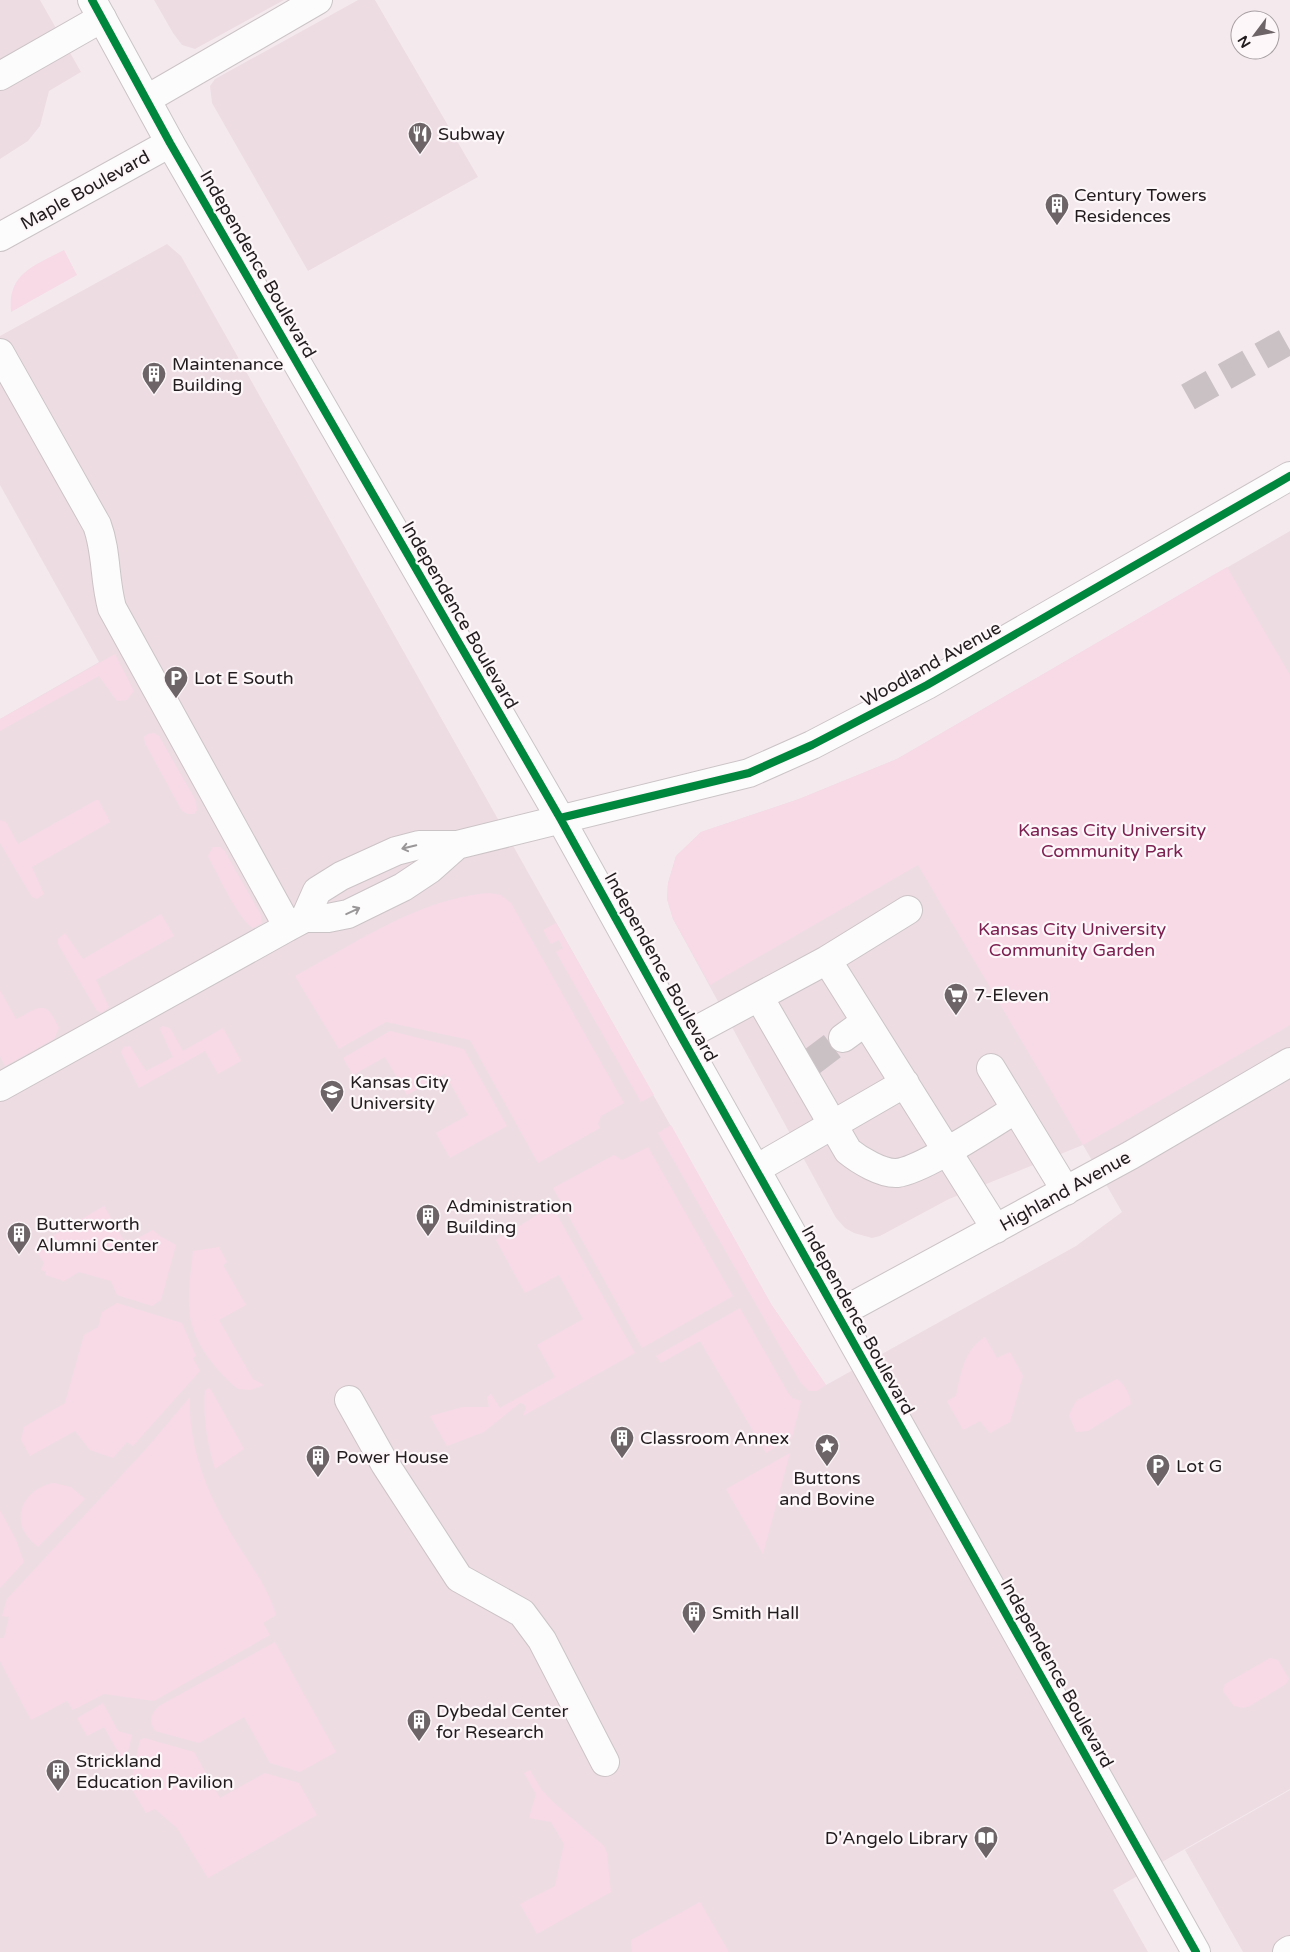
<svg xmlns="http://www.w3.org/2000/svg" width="1290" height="1952" font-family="'Varela Round',sans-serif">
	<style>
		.built { fill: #eedce3 }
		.green { fill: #f7dae6 }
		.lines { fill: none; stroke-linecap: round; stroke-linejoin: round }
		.minor-tunnel { stroke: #cac1c5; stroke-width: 28; stroke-dasharray: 28 14; stroke-linecap: butt }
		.minor-casing { stroke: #cbc4c7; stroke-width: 30 }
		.major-casing { stroke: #cbc4c7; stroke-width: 30 }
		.minor { stroke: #fdfcfc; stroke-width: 28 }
		.major { stroke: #fdfcfc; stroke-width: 28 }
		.cycleway-casing { stroke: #fef7fa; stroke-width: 11 }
		.cycleway { stroke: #00873e; stroke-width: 8 }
		.oneway { stroke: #9a9799 }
		.labels { text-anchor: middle; stroke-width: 4.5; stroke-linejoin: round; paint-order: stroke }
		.poi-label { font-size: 18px; fill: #221c1f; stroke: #fef7fa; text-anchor: start }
		.street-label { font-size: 18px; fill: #221c1f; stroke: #fef7fa }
		.park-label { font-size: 18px; fill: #7c2051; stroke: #fef7fa }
	</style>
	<rect width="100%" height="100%" fill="#f4eaee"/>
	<path class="built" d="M 0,0 L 40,0 L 81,72 L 49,91 L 40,126 L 28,141 L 0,159 Z
		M 154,0 L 284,0 L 195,49 L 182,45 L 173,33 Z
		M 358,0 L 375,0 L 478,177 L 308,271 L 212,103 L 210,86 L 215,79 Z
		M 167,244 L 181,256 L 771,1304 L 826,1385 L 1076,1246 L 1122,1212 L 1083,1145 L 949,1199 L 880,1236 L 872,1238 L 854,1233 L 845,1228 L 836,1218 L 673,919 L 667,899 L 668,883 L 676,856 L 701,832 L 799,799 L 897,759 L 1290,531 L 1290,1789 L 1113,1890 L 1148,1952 L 0,1952 L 0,719 L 99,662 L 0,485 L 0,336 Z
		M 1290,1790 L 1290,1952 L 1243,1952 L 1185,1850 Z"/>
	<path class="green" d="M 64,250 L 77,275 L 11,312 C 7,273 34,266 64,250 Z
		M 1227,567 L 1290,675 L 1290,1025 L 1083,1145 L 918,865 L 710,985 L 673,919 L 667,899 L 668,883 L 676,856 L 701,832 L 799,799 L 897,759 Z
		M 115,654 L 134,691 L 127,700 L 117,701 L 99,676 L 0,731 L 0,719 Z
		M 154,733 L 159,736 L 196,801 L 197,810 L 194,814 L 188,814 L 182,811 L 145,743 L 144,737 L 148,734 Z
		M 98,799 L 110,822 L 32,867 L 44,894 L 37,899 L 32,897 L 0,843 L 0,820 L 6,822 L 18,844 Z
		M 213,847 L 220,847 L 224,850 L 261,915 L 262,923 L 253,928 C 239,920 217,873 208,856 Z
		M 489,893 L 501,895 L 511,903 L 624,1103 L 601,1116 L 598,1124 L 600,1128 L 538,1163 L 470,1040 L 386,1022 L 339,1049 L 295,976 C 356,943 418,899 489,893 Z
		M 161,914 L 174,936 L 96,980 L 109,1007 L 102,1013 L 97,1011 L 58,944 L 58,939 L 65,933 L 83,959 Z
		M 556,923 L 654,1095 L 641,1102 L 556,952 L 563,948 L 559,940 L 551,944 L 543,930 Z
		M 0,990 L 16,1019 C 41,1007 45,998 59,1028 L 54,1039 L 5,1066 L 0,1056 Z
		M 162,1026 L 170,1028 L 183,1051 L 223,1028 L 241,1061 L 218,1074 L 205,1051 L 139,1088 L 121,1052 L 124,1047 L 130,1046 L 146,1071 L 173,1057 L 160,1029 Z
		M 390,1031 L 464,1049 L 507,1126 L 450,1158 L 436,1133 L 468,1115 L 445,1074 L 407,1095 L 385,1057 L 353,1075 L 343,1058 Z
		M 671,1125 L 771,1304 L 826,1385 L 817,1391 L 809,1391 L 801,1383 L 658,1133 Z
		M 648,1147 L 733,1296 L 642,1348 L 553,1188 L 614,1155 L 622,1160 Z
		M 104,1206 L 126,1244 L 153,1230 L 160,1236 L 176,1245 L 161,1300 L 152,1306 L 117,1295 L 111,1281 L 79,1272 L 64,1281 L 45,1275 L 46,1272 L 41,1270 L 44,1263 L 34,1247 Z
		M 552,1206 L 635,1353 L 523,1416 L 526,1408 L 524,1404 L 520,1403 L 484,1432 L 447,1446 L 430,1416 L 463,1407 L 489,1407 L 487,1397 L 491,1394 L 500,1408 L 555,1377 L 537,1345 L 583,1319 L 559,1275 L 525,1293 L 496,1240 Z
		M 219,1247 L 227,1262 L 223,1265 L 246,1305 L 219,1320 L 253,1379 L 264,1385 L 251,1390 L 238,1389 C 217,1372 194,1344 190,1316 C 187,1295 191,1272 193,1251 Z
		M 117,1303 L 182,1323 L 196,1356 L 193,1358 L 200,1371 L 133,1446 L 127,1442 L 113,1458 L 90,1450 L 75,1431 L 30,1456 L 21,1440 L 24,1427 L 65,1403 L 84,1335 L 98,1327 L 102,1312 Z
		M 740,1308 L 787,1391 L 792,1398 L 801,1401 L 792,1438 L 766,1453 L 700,1341 L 661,1363 L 656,1356 Z
		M 985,1337 L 997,1358 L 1010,1352 L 1023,1376 L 1010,1422 L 990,1433 L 980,1421 L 963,1430 L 947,1401 L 956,1396 C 961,1373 964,1350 985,1337 Z
		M 1117,1379 C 1124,1383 1131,1396 1131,1404 L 1088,1431 L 1076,1432 L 1069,1415 L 1076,1401 Z
		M 210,1388 L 244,1449 L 215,1469 C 207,1442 203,1418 205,1390 Z
		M 190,1397 C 188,1451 210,1500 238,1545 C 253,1569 268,1588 276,1615 L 263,1623 L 270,1635 L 154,1701 L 104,1694 L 73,1710 L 67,1701 L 31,1720 L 0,1661 L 0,1638 L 4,1638 L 9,1617 L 2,1616 L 7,1599 L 146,1449 Z
		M 790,1453 L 763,1554 L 726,1489 Z
		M 54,1483 L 71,1487 L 85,1499 L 38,1547 C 32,1542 26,1536 23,1529 C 14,1506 33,1486 54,1483 Z
		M 0,1510 L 16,1540 L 24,1562 L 0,1588 Z
		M 275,1642 L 336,1752 L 300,1772 L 270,1763 L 244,1717 L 199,1743 L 155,1731 C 149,1721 150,1715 159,1706 Z
		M 1270,1658 L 1278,1660 L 1289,1679 L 1286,1684 L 1250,1706 L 1243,1708 L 1234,1706 L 1223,1691 L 1225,1684 Z
		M 103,1703 L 118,1731 L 132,1735 L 125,1764 L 104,1727 L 87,1736 L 77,1718 Z
		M 144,1738 L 194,1752 L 220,1798 L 265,1773 L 299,1783 L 317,1815 L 208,1878 L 177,1828 L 155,1809 L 146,1813 L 130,1786 L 140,1740 Z
		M 530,1770 L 541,1789 L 552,1801 L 604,1846 L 607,1853 L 611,1892 L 537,1934 L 520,1904 L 555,1886 L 564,1844 L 551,1822 L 529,1818 L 536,1794 L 524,1773 Z
		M 700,1902 L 729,1952 L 632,1952 L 631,1940 Z"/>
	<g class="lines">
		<path class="minor-tunnel" d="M 1188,397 L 1290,340
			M 810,1063 L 843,1038"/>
		<defs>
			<path id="minor" d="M 0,76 L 102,18
				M 147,99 L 318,0
				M 0,237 L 170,143
				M 0,353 L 97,525 C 107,552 104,579 112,608 L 288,927
				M 305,918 L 317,891 L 341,876 L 396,851 L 419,845 L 457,845 L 749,773 L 812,745 L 927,685 L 1290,476
				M 827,960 L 908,910
				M 759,997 L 848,1151 C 859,1160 882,1174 897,1173 C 923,1170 990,1125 1016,1109
				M 682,1038 L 827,960 L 996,1229
				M 843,1038 L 865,1022
				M 991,1068 L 1066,1191
				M 0,1087 L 288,927 L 305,918 L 328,918 L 348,914 L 403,887 L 430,869 L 457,845
				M 756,1169 L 905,1083
				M 838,1314 L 1131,1155 L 1290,1062
				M 349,1400 L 385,1464 L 459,1578 L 522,1613 L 542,1640 L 605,1762
				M 1287,1952 L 1290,1950"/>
			<path id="major" d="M 92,0 L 170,143 L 560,818 L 682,1038 L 1196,1952"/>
		</defs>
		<use href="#minor" class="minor-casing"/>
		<use href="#major" class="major-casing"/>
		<use href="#minor" class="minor"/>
		<use href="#major" class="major"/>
		<defs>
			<path id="cycleway" d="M 92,0 L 170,143 L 560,818 L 682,1038 L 1196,1952
				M 560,818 L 749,773 L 812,745 L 927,685 L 1290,476"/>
		</defs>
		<use href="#cycleway" class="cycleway-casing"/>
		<use href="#cycleway" class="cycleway"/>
	</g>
	<defs><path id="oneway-shaft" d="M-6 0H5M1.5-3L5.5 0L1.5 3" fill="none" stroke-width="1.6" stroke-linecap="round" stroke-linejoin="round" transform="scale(1.25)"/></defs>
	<g class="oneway">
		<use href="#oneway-shaft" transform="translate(409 847) rotate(166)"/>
		<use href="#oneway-shaft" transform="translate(353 911) rotate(-25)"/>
	</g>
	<defs>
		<symbol id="restaurant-pin" viewBox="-11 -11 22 30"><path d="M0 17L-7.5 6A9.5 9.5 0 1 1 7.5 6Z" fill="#6c6467" stroke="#fef7fa"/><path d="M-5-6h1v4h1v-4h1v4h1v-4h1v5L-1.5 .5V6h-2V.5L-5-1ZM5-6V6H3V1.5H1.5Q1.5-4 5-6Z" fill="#fff"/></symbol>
		<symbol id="building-pin" viewBox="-11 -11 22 30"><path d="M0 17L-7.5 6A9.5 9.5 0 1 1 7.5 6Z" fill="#6c6467" stroke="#fef7fa"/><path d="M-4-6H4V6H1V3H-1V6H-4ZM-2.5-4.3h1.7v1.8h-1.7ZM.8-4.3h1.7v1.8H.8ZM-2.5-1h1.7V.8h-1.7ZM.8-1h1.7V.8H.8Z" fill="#fff"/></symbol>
		<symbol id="parking-pin" viewBox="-11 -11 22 30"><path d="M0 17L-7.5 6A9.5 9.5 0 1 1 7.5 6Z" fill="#6c6467" stroke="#fef7fa"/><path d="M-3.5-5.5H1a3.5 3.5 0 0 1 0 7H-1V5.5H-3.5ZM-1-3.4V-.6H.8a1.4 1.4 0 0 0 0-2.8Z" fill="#fff"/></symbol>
		<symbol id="supermarket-pin" viewBox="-11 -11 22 30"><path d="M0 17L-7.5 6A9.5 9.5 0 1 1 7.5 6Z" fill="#6c6467" stroke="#fef7fa"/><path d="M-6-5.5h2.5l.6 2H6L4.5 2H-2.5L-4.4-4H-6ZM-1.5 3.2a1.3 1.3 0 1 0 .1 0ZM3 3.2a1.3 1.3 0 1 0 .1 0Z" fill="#fff"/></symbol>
		<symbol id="university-pin" viewBox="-11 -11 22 30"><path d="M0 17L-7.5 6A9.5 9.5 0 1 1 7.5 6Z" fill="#6c6467" stroke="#fef7fa"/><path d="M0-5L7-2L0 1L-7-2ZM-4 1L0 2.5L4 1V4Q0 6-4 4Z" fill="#fff"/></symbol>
		<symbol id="sight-pin" viewBox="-11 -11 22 30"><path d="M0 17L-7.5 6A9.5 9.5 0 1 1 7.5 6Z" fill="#6c6467" stroke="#fef7fa"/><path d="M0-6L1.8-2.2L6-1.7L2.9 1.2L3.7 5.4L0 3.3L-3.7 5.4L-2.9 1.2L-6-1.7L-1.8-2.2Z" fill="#fff"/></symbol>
		<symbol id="library-pin" viewBox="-11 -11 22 30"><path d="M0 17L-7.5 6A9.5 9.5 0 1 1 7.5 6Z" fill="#6c6467" stroke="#fef7fa"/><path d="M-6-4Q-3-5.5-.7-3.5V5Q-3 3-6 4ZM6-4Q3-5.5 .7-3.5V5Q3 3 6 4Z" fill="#fff"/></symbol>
	</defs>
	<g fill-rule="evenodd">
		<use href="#restaurant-pin" x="406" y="120" width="28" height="38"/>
		<use href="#building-pin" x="1043" y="191" width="28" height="38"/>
		<use href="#building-pin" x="140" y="360" width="28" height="38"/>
		<use href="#parking-pin" x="162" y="664" width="28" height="38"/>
		<use href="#supermarket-pin" x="942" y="981" width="28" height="38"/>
		<use href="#university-pin" x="318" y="1078" width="28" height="38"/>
		<use href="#building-pin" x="414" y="1202" width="28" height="38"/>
		<use href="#building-pin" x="5" y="1220" width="28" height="38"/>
		<use href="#building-pin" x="608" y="1424" width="28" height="38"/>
		<use href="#sight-pin" x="813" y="1432" width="28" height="38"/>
		<use href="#building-pin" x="304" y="1443" width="28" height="38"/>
		<use href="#parking-pin" x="1144" y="1452" width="28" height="38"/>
		<use href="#building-pin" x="680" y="1599" width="28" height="38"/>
		<use href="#building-pin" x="405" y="1707" width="28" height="38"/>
		<use href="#building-pin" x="44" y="1757" width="28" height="38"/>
		<use href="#library-pin" x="972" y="1824" width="28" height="38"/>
	</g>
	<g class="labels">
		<g class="poi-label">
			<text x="438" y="140">Subway</text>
			<text x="1074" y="201">Century Towers<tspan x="1074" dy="21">Residences</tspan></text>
			<text x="172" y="370">Maintenance<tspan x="172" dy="21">Building</tspan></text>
			<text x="194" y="684">Lot E South</text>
			<text x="974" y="1001">7-Eleven</text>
			<text x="350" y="1088">Kansas City<tspan x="350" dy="21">University</tspan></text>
			<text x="446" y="1212">Administration<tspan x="446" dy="21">Building</tspan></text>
			<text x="36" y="1230">Butterworth<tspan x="36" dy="21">Alumni Center</tspan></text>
			<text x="640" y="1444">Classroom Annex</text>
			<text x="336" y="1463">Power House</text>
			<text x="1176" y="1472">Lot G</text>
			<text x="827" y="1484" text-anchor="middle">Buttons<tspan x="827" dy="21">and Bovine</tspan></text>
			<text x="712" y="1619">Smith Hall</text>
			<text x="436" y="1717">Dybedal Center<tspan x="436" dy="21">for Research</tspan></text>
			<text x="76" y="1767">Strickland<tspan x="76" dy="21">Education Pavilion</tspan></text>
			<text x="968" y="1844" text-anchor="end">D'Angelo Library</text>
		</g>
		<g class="street-label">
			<text transform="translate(85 190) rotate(-29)" y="6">Maple Boulevard</text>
			<text transform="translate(258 264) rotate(60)" y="6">Independence Boulevard</text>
			<text transform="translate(460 615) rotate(60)" y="6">Independence Boulevard</text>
			<text transform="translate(931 664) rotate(-29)" y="6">Woodland Avenue</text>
			<text transform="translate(661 967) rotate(61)" y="6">Independence Boulevard</text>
			<text transform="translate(1065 1191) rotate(-29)" y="6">Highland Avenue</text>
			<text transform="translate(858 1320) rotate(61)" y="6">Independence Boulevard</text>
			<text transform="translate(1057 1673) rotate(61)" y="6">Independence Boulevard</text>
		</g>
		<g class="park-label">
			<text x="1112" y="836">Kansas City University<tspan x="1112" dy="21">Community Park</tspan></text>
			<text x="1072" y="935">Kansas City University<tspan x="1072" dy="21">Community Garden</tspan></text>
		</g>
	</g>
	<g transform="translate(1255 35) rotate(238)"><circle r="24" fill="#fef7fa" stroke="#a69fa2"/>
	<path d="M0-4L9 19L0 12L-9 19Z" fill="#6c6467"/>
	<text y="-8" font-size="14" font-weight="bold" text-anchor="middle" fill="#221c1f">N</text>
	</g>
</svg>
